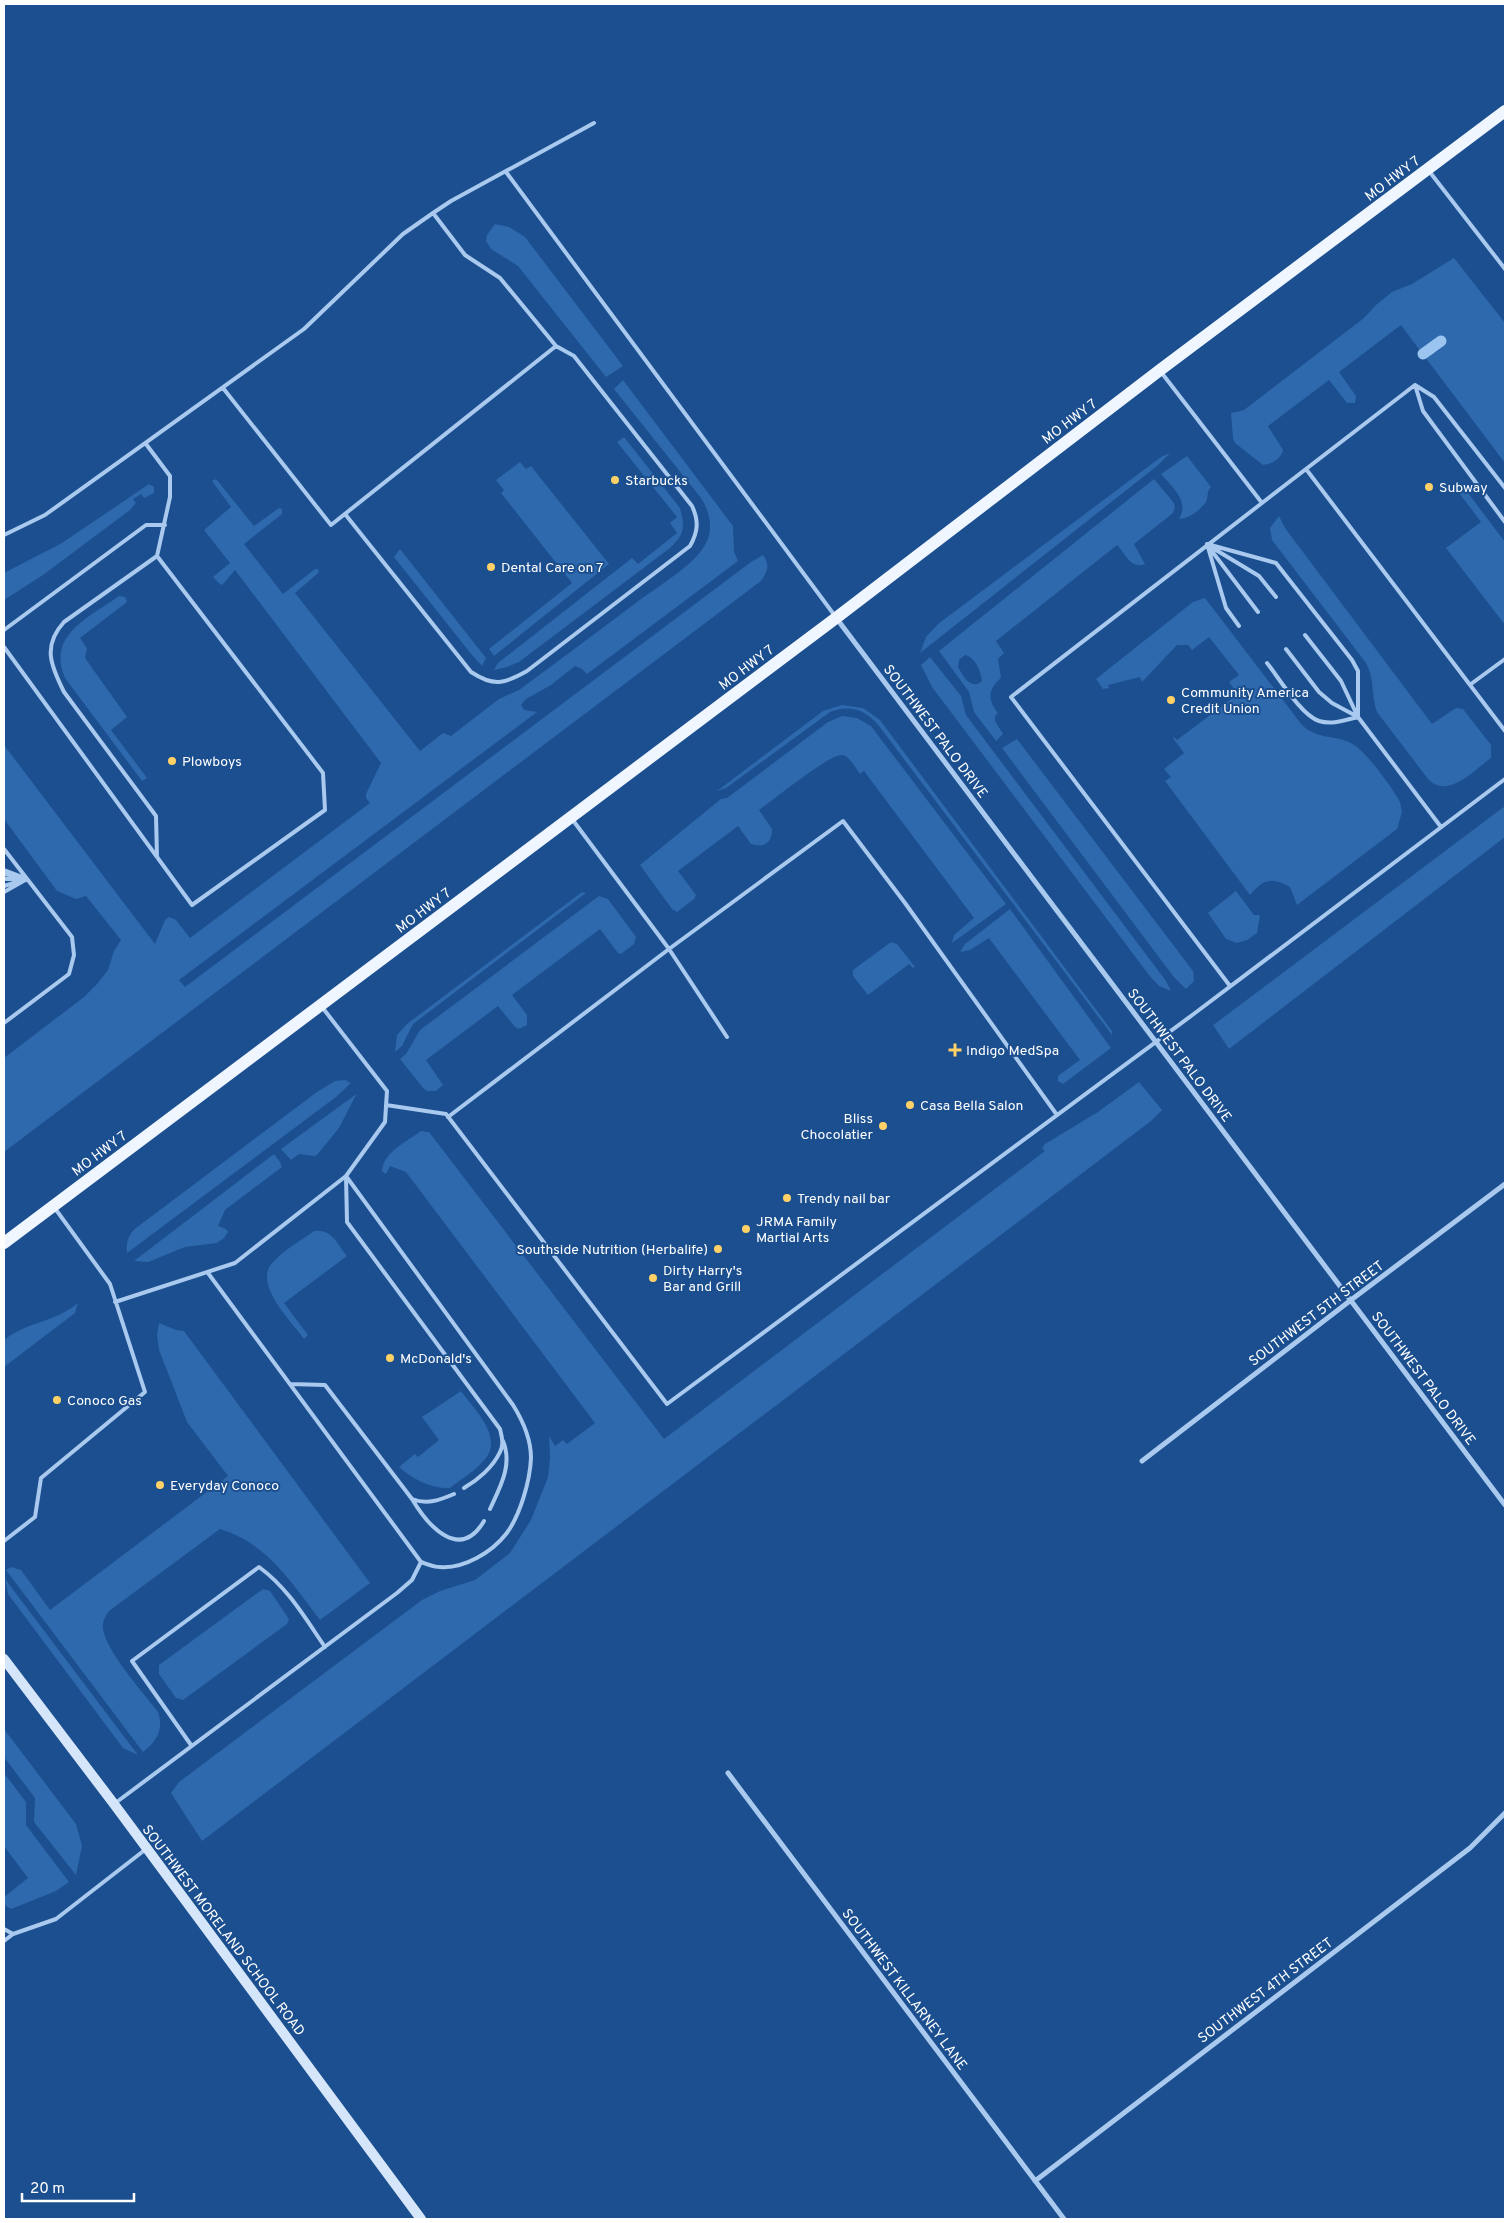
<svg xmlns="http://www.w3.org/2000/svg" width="1509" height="2223" font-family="Overpass,sans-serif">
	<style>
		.green { fill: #2e69ad; fill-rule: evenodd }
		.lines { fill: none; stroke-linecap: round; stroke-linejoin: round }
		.stream { stroke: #9cc4f0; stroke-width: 11 }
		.service { stroke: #a9c9ee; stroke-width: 4 }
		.minor { stroke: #a9c9ee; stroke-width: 5 }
		.secondary { stroke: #d6e6fa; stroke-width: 10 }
		.primary { stroke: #f0f6ff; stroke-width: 12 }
		.poi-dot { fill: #ffd166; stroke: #1b4f8f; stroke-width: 2 }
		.labels { text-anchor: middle; stroke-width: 4; stroke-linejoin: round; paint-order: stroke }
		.street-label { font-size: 14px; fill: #fff; stroke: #1b4f8f }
		.poi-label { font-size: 14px; fill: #fff; stroke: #1b4f8f; text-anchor: start }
	</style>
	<rect width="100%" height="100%" fill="#1b4f8f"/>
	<path class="green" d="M 495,224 L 509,227 L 525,237 L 623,366 L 606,377 L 518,266 L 491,249 L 486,241 L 487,235 Z
		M 1454,258 L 1505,323 L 1505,463 L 1425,357 L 1441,343 L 1439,340 L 1421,352 L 1401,325 L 1339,372 L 1356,396 L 1355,403 L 1347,403 L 1329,380 L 1268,426 L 1283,450 C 1281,459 1272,464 1263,465 L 1235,443 L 1233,438 L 1231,413 L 1244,410 L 1364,318 L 1376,305 L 1392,292 L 1412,284 Z
		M 623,380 L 733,526 L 734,552 L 738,561 L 587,674 L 582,669 L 575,666 L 551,685 L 526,699 L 521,705 L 524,710 L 537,712 L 179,980 L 185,987 L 751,562 L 763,555 C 770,565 768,571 761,581 L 4,1152 L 4,1058 L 84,997 L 97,984 L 108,970 L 114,951 L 121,940 L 86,896 L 76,899 L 57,891 L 4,819 L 4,745 L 155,944 L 165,920 L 169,917 L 176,920 L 190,938 L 370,803 L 366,798 L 366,794 L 381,763 L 235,570 L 223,584 L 221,585 L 213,577 L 230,563 L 204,530 L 231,507 L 212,481 L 216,479 L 254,526 L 279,508 L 282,509 L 282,514 L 244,544 L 283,594 L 315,569 L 318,569 L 319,572 L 317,574 L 295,593 L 420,751 L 443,733 L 451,736 L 499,699 L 519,690 C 560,660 601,629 641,599 C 660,585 687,569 701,551 C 714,535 712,515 701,498 L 614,389 Z
		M 624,437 L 680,508 C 685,528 685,533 670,548 L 519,662 L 507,667 L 494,670 L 498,663 L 632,558 L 638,564 L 677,533 L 670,523 L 677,517 L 617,442 Z
		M 1170,453 L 1157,466 L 920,653 L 926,637 L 938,624 L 1161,457 Z
		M 1187,456 L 1211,487 C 1206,492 1209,496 1206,502 C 1200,510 1189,519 1179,519 C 1190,501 1172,487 1161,474 Z
		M 520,462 L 526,469 L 531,466 L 609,564 L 494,656 L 489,649 L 572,583 L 501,493 L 504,490 L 496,480 Z
		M 1154,479 L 1174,503 L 1175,507 L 1173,513 L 1134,544 L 1145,564 C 1131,570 1125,553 1117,545 L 996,641 L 1004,653 L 998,659 L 1001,678 C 988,689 987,700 998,713 L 995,716 L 995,721 L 1003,734 L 996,741 L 974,712 L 969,692 L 939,651 ZM 965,655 C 975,657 981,671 982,681 C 971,691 963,676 958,667 L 959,660 Z
		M 149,484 L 154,487 L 154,493 L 144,498 L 141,494 L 133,499 L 136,503 L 130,510 L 43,575 L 4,600 L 4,573 L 62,543 Z
		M 1462,485 L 1505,542 L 1505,625 L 1446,548 L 1481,522 L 1456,489 Z
		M 1279,516 L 1285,528 L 1432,724 L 1456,708 L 1463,709 L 1491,745 L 1491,758 C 1474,770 1448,800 1428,779 L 1377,712 C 1371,696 1375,679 1366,663 L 1272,540 L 1270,528 Z
		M 400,549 L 486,658 L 482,666 L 472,655 L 394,557 Z
		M 119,596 L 125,597 L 127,602 L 80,638 L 87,648 L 85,658 L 127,717 L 111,730 L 147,778 L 142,781 L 65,678 C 46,635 90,617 119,596 Z
		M 1205,598 L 1302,725 C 1317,739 1332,735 1349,742 C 1365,749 1391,786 1400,802 L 1402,812 L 1397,829 L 1297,905 L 1290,887 C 1272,876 1262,880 1250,895 L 1165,781 L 1171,777 L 1164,769 L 1184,753 L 1173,738 L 1174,737 L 1177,740 L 1238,694 L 1229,682 L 1239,675 L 1209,637 L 1192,650 L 1188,645 L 1177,645 L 1142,682 L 1140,677 L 1108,685 L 1109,688 L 1103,689 L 1096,679 L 1193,602 Z
		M 930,657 L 961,696 L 966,715 L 1166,981 L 1171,991 L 1159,986 L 1149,975 L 932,687 L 921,665 Z
		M 842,705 L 863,708 L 880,720 L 1112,1031 L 1112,1035 L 879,726 C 866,710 850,704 830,712 L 726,788 L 717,791 L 823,711 Z
		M 842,716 L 857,718 L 871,726 L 1006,904 L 952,943 L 954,935 L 974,918 L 864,771 L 860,774 C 855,768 850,756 842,755 C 831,753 772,801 759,810 L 772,829 C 772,843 765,848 751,844 L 738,826 L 678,871 L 696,895 L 694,899 L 677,912 L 672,909 L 640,865 L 721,799 L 727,798 L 828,722 Z
		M 1017,739 L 1193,971 L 1194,981 L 1186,989 L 1173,976 L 1002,748 Z
		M 1505,806 L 1505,837 L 1229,1049 L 1213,1025 L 1216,1023 Z
		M 1236,891 L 1254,915 L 1260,915 L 1257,933 L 1247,940 L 1237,943 L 1226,939 L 1208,913 Z
		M 582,892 L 586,893 L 413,1024 L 402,1046 L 395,1052 L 397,1035 L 407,1024 Z
		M 599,896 L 608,899 L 636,937 L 634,944 L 621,954 L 618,953 L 600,929 L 512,995 L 527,1015 L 527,1025 L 519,1029 L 515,1027 L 498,1006 L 426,1060 L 443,1085 L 436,1091 L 427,1091 L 424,1089 L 400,1059 L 406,1054 L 420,1030 Z
		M 1010,909 L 1111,1048 L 1063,1084 L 1058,1081 L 1058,1076 L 1080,1060 L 989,938 L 970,950 L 960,952 L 965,944 Z
		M 891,942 L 897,944 L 915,967 L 913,968 L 909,964 L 868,995 L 853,976 L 853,970 Z
		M 345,1080 L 351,1083 L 336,1097 L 127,1253 C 126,1242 128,1235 136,1228 L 317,1092 L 335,1081 Z
		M 1139,1082 L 1162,1110 L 1151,1121 L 202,1841 L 171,1793 L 179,1782 L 422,1600 L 440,1591 L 475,1580 L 510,1553 L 531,1520 L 548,1477 L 550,1458 L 549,1436 L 555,1446 L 563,1440 L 567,1444 L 595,1423 L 406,1172 L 390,1166 L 386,1174 L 382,1171 C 383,1152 408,1141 421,1131 L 429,1132 L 664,1439 L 1045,1151 L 1042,1148 L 1045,1144 L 1098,1112 Z
		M 355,1095 L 356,1095 L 339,1128 L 317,1155 L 314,1156 L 299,1154 L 291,1160 L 281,1149 Z
		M 274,1154 L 280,1162 L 282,1167 L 225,1210 L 218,1226 L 226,1229 L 228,1232 L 224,1238 L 217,1243 L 185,1247 L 148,1262 L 134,1261 Z
		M 314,1231 C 332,1228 337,1244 347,1256 L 284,1303 L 308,1335 L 304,1339 C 291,1321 252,1283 273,1262 C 284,1250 300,1241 314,1231 Z
		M 78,1303 L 75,1313 L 4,1367 L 4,1340 C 28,1321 54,1323 78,1303 Z
		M 159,1323 L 176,1330 L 184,1331 L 370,1583 L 320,1620 C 292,1583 267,1543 220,1529 L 109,1611 C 105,1617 102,1622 103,1629 C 107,1653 143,1692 158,1712 C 164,1730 157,1741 143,1752 L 6,1570 L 11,1567 L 21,1570 L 50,1610 L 228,1476 L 187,1422 L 159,1350 L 157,1335 Z
		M 461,1391 C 473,1408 503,1436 486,1458 C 477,1470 461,1479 450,1488 C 432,1489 412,1479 399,1467 L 415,1454 L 418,1457 L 439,1440 L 422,1417 Z
		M 5,1579 L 138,1755 L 123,1748 L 8,1594 Z
		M 263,1589 L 270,1591 L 289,1619 L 287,1624 L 183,1700 L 176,1698 L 159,1674 L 159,1665 Z
		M 4,1729 L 76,1824 L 82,1846 L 76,1875 L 34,1822 L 35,1798 L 4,1757 Z
		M 4,1773 L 26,1802 L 26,1825 L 69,1882 L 56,1891 L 11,1909 L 4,1905 L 4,1897 L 28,1878 L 4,1846 Z"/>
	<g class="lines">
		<path class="stream" d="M 1423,354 L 1441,341"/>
		<path class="service" d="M 1429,171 L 1505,269
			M 506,172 L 835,616
			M 1161,372 L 1262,503 L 1011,697 L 1230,986
			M 1415,385 L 1423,411 L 1505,522
			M 1415,385 L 1434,397 L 1505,488
			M 223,388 L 331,525 L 556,346 L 500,278 L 465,255 L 433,213
			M 146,444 L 170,476 L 170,497 L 157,556 L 64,622 C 42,646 51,666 64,692 L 156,816 L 157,857
			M 1306,469 L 1505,731
			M 1262,503 L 1415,385
			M 345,514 L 471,672 C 494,687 504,684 527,671 L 690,546 C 698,532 699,521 692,506 L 574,356 L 556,346
			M 4,535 L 45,515 L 304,329 L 403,234 L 433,213 L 451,201 L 594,123
			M 1207,544 L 1276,563 L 1352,660 L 1358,671 L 1358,717 L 1441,827
			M 1207,544 L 1226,608 L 1239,626
			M 1208,546 L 1258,612
			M 1211,547 L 1259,576 L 1276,597
			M 4,630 L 146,525 L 165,525
			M 1305,635 L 1341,681 L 1357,715
			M 4,647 L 192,905 L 325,810 L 323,773 L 157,556
			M 1286,649 L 1319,692 L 1332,703 L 1358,717
			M 1267,663 C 1279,678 1301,715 1319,721 C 1332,725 1345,720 1358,717
			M 1471,684 L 1505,659
			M 572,819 L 669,949 L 727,1037
			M 4,849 L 72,937 L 74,955 L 69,974 L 4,1023
			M 4,870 L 25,878
			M 4,874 L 15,876
			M 4,879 L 22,879
			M 4,886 L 20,881
			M 4,892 L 27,879
			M 386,1105 L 446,1114 L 667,1404 L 1195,1013 L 1505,779
			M 448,1117 L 669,949 L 843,821 L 905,903 L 1057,1115
			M 346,1176 L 347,1222 L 500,1429 C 502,1437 504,1445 500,1452 C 493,1467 478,1480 464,1488
			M 208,1273 L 421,1562 C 427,1564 434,1567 440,1567 C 464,1569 492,1552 506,1534 C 520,1516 530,1481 531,1458 C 531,1439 523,1421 513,1405 L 346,1176
			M 115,1302 L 235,1263 L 346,1176 L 385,1122 L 387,1091 L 322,1007
			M 290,1384 L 325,1385 L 412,1499 C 427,1505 440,1500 454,1494
			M 412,1499 C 428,1526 460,1562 484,1521
			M 490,1509 C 500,1487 513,1465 503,1441
			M 4,1541 L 35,1517 L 41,1478 L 145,1392 L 110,1284 L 54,1207
			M 191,1745 L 132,1661 L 259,1567 C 288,1588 305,1618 325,1647
			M 114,1804 L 397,1593 L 412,1580 L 421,1562
			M 4,1929 L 13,1934
			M 4,1941 L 13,1934 L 56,1919 L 146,1849"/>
		<path class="minor" d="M 837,619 L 1505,1505
			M 1142,1461 L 1351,1300 L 1505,1184
			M 728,1773 L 1064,2219
			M 1035,2181 L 1470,1848 L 1505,1813"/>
		<path class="secondary" d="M 4,1659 L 114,1804 L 421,2219"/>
		<path class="primary" d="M 4,1243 L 836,618 L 1160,370 L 1505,111"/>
	</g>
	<g class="poi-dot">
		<circle cx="615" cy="480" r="5"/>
		<circle cx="1429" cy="487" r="5"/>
		<circle cx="491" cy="567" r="5"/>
		<circle cx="1171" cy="700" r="5"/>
		<circle cx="172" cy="761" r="5"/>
		<path d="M952.5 1042.5h5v5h5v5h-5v5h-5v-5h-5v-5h5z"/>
		<circle cx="910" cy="1105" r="5"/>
		<circle cx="883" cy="1126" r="5"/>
		<circle cx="787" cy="1198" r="5"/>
		<circle cx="746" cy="1229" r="5"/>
		<circle cx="718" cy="1249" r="5"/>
		<circle cx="653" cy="1278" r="5"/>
		<circle cx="390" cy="1358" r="5"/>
		<circle cx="57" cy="1400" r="5"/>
		<circle cx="160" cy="1485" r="5"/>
	</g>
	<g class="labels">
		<g class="street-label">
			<text transform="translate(1392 178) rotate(-37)" y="5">MO HWY 7</text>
			<text transform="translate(1069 421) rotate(-37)" y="5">MO HWY 7</text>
			<text transform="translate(746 667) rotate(-37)" y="5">MO HWY 7</text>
			<text transform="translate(936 731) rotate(53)" y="5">SOUTHWEST PALO DRIVE</text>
			<text transform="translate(423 910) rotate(-37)" y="5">MO HWY 7</text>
			<text transform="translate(1180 1055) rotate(53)" y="5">SOUTHWEST PALO DRIVE</text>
			<text transform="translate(99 1153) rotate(-37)" y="5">MO HWY 7</text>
			<text transform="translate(1316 1313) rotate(-37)" y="5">SOUTHWEST 5TH STREET</text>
			<text transform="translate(1424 1378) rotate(53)" y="5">SOUTHWEST PALO DRIVE</text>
			<text transform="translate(224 1930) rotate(53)" y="5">SOUTHWEST MORELAND SCHOOL ROAD</text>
			<text transform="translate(905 1989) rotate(53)" y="5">SOUTHWEST KILLARNEY LANE</text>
			<text transform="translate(1265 1990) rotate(-37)" y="5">SOUTHWEST 4TH STREET</text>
		</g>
		<g class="poi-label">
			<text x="625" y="485">Starbucks</text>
			<text x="1439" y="492">Subway</text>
			<text x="501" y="572">Dental Care on 7</text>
			<text x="1181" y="697">Community America<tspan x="1181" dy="16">Credit Union</tspan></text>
			<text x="182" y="766">Plowboys</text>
			<text x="966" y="1055">Indigo MedSpa</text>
			<text x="920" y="1110">Casa Bella Salon</text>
			<text x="873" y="1123" text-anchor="end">Bliss<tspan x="873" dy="16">Chocolatier</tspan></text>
			<text x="797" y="1203">Trendy nail bar</text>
			<text x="756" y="1226">JRMA Family<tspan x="756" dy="16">Martial Arts</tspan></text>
			<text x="708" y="1254" text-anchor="end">Southside Nutrition (Herbalife)</text>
			<text x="663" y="1275">Dirty Harry's<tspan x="663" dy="16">Bar and Grill</tspan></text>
			<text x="400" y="1363">McDonald's</text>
			<text x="67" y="1405">Conoco Gas</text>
			<text x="170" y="1490">Everyday Conoco</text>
		</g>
	</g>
	<rect width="1509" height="2223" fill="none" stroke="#ffffff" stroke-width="10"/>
	<path d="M22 2193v8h112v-8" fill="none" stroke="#ffffff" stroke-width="2.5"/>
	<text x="30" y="2193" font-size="15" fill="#ffffff" stroke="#1b4f8f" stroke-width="4" paint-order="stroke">20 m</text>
</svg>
